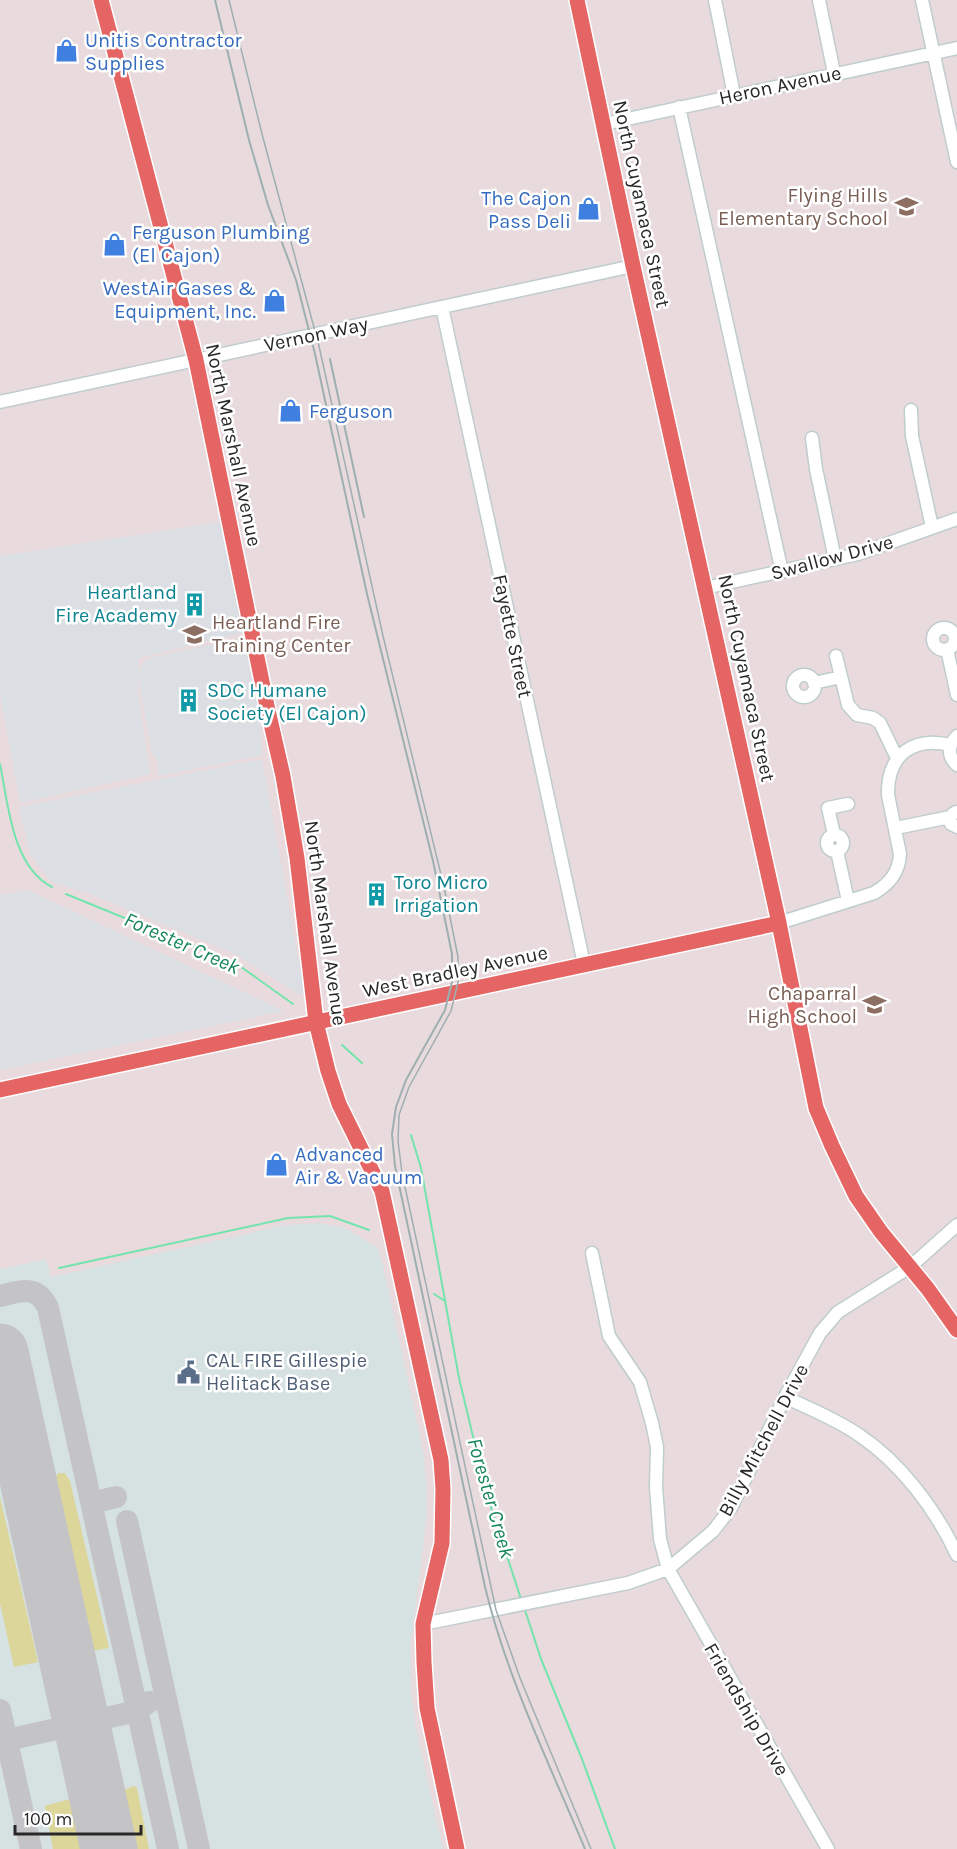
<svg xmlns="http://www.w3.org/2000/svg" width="957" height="1849" font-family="Karla,sans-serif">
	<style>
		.industrial { fill: #dbdee2 }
		.airport { fill: #d6e1e2 }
		.green { fill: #dcd69a }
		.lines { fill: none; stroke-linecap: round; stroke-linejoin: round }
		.stream { stroke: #74e4ad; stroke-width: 2 }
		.taxiway { stroke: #c4c4c7; stroke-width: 22 }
		.runway { stroke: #c4c4c7; stroke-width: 57 }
		.minor-casing { stroke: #bfcdce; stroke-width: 15 }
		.major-casing { stroke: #fff; stroke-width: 18 }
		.minor { stroke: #fff; stroke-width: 12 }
		.major { stroke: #e56564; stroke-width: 15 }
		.tram { stroke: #9eafb1; stroke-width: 1.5 }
		.rail { stroke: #9eafb1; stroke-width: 2 }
		.labels { text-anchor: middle; stroke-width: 5; stroke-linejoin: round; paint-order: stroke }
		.shop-label { font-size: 20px; fill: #366cbe; stroke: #fff; text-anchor: start }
		.street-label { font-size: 20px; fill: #282828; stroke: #fff }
		.education-label { font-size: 20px; fill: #785e54; stroke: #fff; text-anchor: end }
		.culture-label { font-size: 20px; fill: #0d838f; stroke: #fff; text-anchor: start }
		.service-label { font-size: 20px; fill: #4e5e75; stroke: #fff; text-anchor: start }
		.water-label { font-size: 21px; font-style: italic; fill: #178658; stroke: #fff }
	</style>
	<rect width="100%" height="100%" fill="#e9dadd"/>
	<path class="industrial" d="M 221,522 L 245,632 L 139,658 L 138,674 L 143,662 L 148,658 L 243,638 L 256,688 L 263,755 L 159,776 L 156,757 L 152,754 L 138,677 L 138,692 L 150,774 L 20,803 L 0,695 L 0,556 Z
		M 262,759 L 305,995 L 297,993 L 233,953 L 93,895 L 52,882 L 30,854 L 19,807 Z
		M 28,890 L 284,1011 L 0,1070 L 0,895 Z"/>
	<path class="airport" d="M 319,1223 L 345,1228 L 378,1248 L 383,1265 L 424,1455 L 426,1481 L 427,1516 L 411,1643 L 411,1689 L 416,1728 L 443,1849 L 0,1849 L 0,1269 L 46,1259 L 51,1277 L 286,1225 Z"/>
	<path class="green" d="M 59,1473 L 65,1473 L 70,1481 L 109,1648 L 91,1651 L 55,1484 L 56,1476 Z
		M 0,1497 L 38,1662 L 14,1667 L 0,1603 Z
		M 134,1786 L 137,1788 L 149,1849 L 137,1849 L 124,1790 Z
		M 70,1799 L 73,1806 L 81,1849 L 53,1849 L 45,1806 Z"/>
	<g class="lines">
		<path class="stream" d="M 0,764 C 8,803 12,867 52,887
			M 66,894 L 237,964 L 293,1004
			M 342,1045 L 362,1063
			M 411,1135 L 421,1168 L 459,1378 L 487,1495 L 521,1599
			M 59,1268 L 288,1218 L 330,1216 L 369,1230
			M 434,1294 L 445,1301
			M 524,1607 L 541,1659 L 582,1759 L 615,1849"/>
		<path class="taxiway" d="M 0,1296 C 21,1291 37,1284 48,1308 L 168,1849
			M 92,1503 L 116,1497
			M 127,1521 L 199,1849
			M 0,1710 L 31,1849
			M 7,1740 L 137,1711 L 149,1702"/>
		<path class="runway" d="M 0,1352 L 109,1849"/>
		<defs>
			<path id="minor" d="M 715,0 L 734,95
				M 819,0 L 834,73
				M 922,0 L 957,162
				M 679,107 L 782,572
				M 604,124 L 957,48
				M 442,307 L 584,964
				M 0,402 L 633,266
				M 911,410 L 912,436 L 932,527
				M 812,438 L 816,469 L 835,559
				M 705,588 L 858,554 L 957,519
				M933 639a11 11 0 1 1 22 0a11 11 0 1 1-22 0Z
				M 947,649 L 957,695
				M 836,656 L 848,705 L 857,715 L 873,718 L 880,723 L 897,758
				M793 686a11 11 0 1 1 22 0a11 11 0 1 1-22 0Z
				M 814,683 L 841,677
				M 957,736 C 948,745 947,756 957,765
				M 956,812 C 950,815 949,819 951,824 L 957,827
				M 896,828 L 950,817
				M 834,834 L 828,808 L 848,804
				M827 843a8 8 0 1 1 16 0a8 8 0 1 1-16 0Z
				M 837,851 L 848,901
				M 779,923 L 874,893 C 889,884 899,873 900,854 L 888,795 C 887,755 913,736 950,745
				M 592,1253 L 609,1336 L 640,1382 L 652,1423 L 657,1447 L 656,1487 L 660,1539 L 668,1569 L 828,1849
				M 785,1397 C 810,1409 836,1419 859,1435 C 901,1463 936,1510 957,1555
				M 423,1624 L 628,1583 L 668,1569 L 713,1531 L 731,1508 L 785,1397 L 820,1333 L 838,1312 L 910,1267 L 957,1225"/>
			<path id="major" d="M 101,0 L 196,360 L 267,706 L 283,776 L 297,858 L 316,1022 L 328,1071 L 339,1104 L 382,1191 L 441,1460 L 443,1489 L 442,1543 L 423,1624 L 424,1662 L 427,1708 L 457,1849
				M 577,0 L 633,266 L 779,923 L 816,1108 L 832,1146 L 856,1196 L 881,1232 L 928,1289 L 957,1330
				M 0,1090 L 779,923"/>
		</defs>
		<use href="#minor" class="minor-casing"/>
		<use href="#major" class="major-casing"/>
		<use href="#minor" class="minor"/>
		<use href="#major" class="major"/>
		<path class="tram" d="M 229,0 L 262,134 L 319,346 L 383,636 L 444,887 L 458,957 L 458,982 L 451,1011 L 409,1087 L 399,1115 L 398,1141 L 402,1173 L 496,1610 L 520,1678 L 591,1849"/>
		<path class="rail" d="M 215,0 L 249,140 L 268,205 L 296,280 L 315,354 L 367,594 L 433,861 L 452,954 L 452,982 L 445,1010 L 406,1080 L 396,1107 L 392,1134 L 395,1166 L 485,1587 C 507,1678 549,1763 585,1849
			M 330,359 L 364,517"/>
	</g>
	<defs>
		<symbol id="shop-bare" viewBox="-9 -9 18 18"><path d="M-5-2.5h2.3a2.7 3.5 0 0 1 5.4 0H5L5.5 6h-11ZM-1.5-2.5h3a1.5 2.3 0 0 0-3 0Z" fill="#3f7fe0" stroke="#fff" stroke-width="2.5" paint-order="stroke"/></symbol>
		<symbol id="school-bare" viewBox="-9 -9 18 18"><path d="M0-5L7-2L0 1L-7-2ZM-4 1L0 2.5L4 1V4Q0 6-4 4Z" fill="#8d6e63" stroke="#fff" stroke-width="2.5" paint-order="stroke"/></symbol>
		<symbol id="building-bare" viewBox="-9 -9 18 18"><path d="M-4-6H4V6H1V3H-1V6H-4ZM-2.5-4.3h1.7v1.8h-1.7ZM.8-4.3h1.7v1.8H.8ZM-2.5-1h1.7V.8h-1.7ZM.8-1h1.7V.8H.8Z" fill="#0f9aa8" stroke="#fff" stroke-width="2.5" paint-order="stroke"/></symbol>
		<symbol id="civic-bare" viewBox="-9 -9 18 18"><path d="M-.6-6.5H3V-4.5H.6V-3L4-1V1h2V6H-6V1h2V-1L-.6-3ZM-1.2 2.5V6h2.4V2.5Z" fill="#5c6f8a" stroke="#fff" stroke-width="2.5" paint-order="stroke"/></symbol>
	</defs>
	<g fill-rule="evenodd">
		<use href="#shop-bare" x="50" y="34" width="33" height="33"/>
		<use href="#school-bare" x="890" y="190" width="33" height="33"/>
		<use href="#shop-bare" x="572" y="192" width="33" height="33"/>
		<use href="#shop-bare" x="98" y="228" width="33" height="33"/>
		<use href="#shop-bare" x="258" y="284" width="33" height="33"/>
		<use href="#shop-bare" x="274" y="394" width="33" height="33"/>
		<use href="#building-bare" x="178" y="588" width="33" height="33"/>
		<use href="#school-bare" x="178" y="618" width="33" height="33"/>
		<use href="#building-bare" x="172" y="684" width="33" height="33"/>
		<use href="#building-bare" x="360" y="878" width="33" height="33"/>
		<use href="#school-bare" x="858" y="988" width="33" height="33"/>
		<use href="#shop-bare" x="260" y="1148" width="33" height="33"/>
		<use href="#civic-bare" x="172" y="1356" width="33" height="33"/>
	</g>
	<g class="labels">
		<g class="shop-label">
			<text x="85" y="47">Unitis Contractor<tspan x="85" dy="23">Supplies</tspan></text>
			<text x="571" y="205" text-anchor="end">The Cajon<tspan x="571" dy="23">Pass Deli</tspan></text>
			<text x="132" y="239">Ferguson Plumbing<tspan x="132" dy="23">(El Cajon)</tspan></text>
			<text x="256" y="295" text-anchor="end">WestAir Gases &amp;<tspan x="256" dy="23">Equipment, Inc.</tspan></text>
			<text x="309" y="418">Ferguson</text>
			<text x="295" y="1161">Advanced<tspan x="295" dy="23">Air &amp; Vacuum</tspan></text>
		</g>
		<g class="street-label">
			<text transform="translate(780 85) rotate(-12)" y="7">Heron Avenue</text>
			<text transform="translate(642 204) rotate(78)" y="7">North Cuyamaca Street</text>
			<text transform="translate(316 334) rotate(-12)" y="7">Vernon Way</text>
			<text transform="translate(234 445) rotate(78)" y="7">North Marshall Avenue</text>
			<text transform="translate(832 557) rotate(-15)" y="7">Swallow Drive</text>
			<text transform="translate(513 636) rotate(78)" y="7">Fayette Street</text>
			<text transform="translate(747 678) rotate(78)" y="7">North Cuyamaca Street</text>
			<text transform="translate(326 923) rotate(82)" y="7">North Marshall Avenue</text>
			<text transform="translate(455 971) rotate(-12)" y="7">West Bradley Avenue</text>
			<text transform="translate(763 1440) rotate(-62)" y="7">Billy Mitchell Drive</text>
			<text transform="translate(747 1709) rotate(60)" y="7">Friendship Drive</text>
		</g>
		<g class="education-label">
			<text x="888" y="202">Flying Hills<tspan x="888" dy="23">Elementary School</tspan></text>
			<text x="212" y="629" text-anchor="start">Heartland Fire<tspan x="212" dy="23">Training Center</tspan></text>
			<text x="857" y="1000">Chaparral<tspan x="857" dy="23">High School</tspan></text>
		</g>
		<g class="culture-label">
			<text x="177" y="599" text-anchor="end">Heartland<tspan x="177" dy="23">Fire Academy</tspan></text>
			<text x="207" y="697">SDC Humane<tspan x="207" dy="23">Society (El Cajon)</tspan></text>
			<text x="394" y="889">Toro Micro<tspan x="394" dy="23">Irrigation</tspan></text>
		</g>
		<g class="service-label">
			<text x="206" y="1367">CAL FIRE Gillespie<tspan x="206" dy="23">Helitack Base</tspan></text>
		</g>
		<g class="water-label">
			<text transform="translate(182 943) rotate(24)" y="7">Forester Creek</text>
			<text transform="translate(491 1498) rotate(74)" y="7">Forester Creek</text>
		</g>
	</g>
	<path d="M15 1825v9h126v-9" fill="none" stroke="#282828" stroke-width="3"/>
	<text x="24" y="1825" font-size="18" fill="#282828" stroke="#ffffff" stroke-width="4.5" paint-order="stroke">100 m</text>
</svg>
